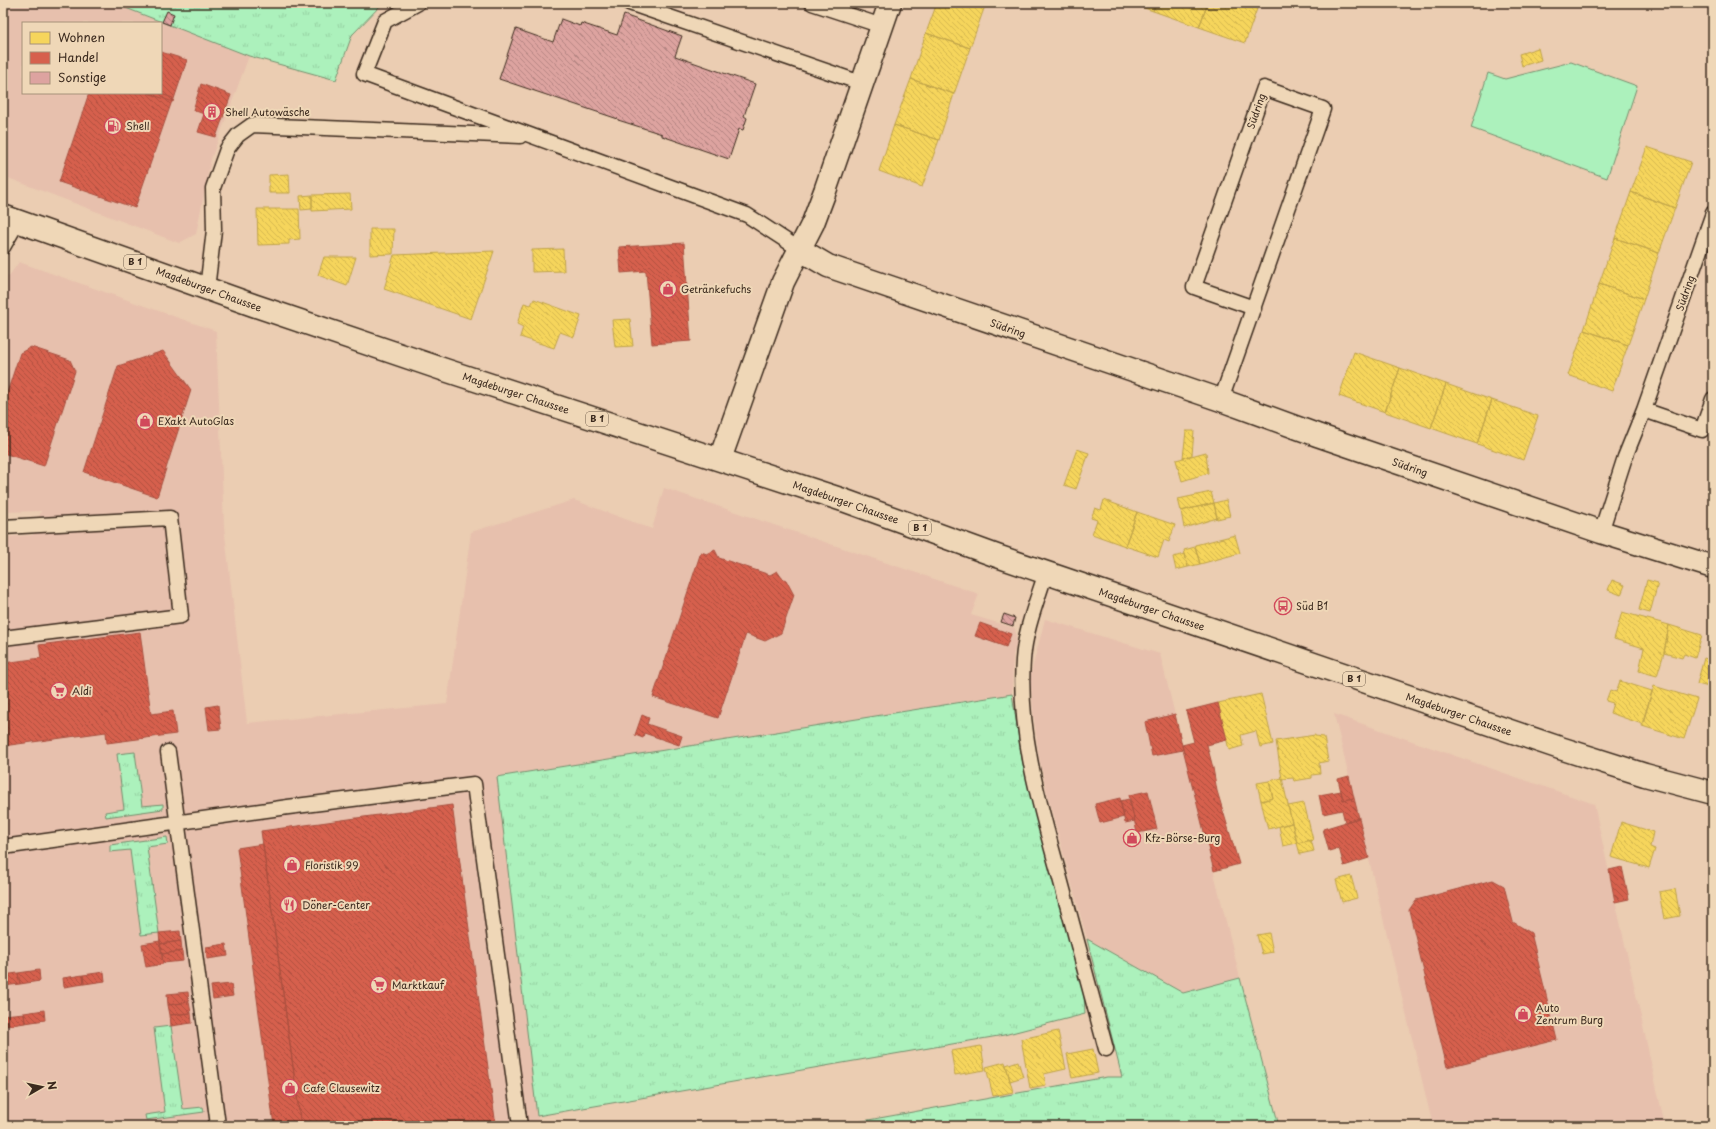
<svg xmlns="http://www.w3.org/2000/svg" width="1716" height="1129" font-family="'Playpen Sans',sans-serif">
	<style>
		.built { fill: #e7c0ad; fill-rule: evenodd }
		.grass { fill: url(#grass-tufts); stroke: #748e6d }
		.park { fill: #acf1bc; stroke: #748e6d }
		.homes { fill: url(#homes-back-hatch); stroke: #bea249 }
		.shops { fill: url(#shops-back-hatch); stroke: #a8503f }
		.building { fill: url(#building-back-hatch); stroke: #3b2a1e }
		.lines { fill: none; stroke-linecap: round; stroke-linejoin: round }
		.lane-casing { stroke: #3b2a1e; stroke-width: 17 }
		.street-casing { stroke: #3b2a1e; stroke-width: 25 }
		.primary-casing { stroke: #3b2a1e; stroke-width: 25 }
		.lane { stroke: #efd7b7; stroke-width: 14 }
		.street { stroke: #efd7b7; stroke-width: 22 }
		.primary { stroke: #efd7b7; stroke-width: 22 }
		.labels { text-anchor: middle; stroke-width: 4; stroke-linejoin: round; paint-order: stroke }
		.shield { fill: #efd7b7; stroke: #715e4c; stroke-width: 1 }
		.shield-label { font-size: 9px; font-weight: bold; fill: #3b2a1e }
		.street-label { font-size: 10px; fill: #3b2a1e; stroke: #efd7b7 }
		.poi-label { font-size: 10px; fill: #3b2a1e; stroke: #efd7b7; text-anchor: start }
	</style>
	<defs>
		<pattern id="grass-tufts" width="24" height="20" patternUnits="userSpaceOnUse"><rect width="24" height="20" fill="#acf1bc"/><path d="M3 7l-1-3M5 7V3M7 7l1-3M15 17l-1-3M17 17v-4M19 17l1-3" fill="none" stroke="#95cfa1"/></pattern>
		<pattern id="homes-back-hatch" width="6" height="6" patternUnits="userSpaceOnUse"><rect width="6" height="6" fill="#f6d55c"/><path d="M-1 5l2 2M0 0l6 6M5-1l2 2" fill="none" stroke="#d4b750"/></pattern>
		<pattern id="shops-back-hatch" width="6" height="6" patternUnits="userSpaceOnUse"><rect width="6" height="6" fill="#d6604d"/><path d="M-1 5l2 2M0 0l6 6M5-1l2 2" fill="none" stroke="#af4f3f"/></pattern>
		<pattern id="building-back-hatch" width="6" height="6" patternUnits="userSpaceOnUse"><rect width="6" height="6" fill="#dda3a0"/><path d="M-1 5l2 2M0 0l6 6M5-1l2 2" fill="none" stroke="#b48582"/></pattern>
	</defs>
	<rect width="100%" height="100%" fill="#ebcdb2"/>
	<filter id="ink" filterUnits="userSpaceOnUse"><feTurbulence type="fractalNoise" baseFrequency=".025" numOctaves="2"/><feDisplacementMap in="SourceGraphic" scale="8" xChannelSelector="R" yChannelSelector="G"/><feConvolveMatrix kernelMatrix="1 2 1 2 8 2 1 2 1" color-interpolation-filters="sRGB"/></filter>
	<g filter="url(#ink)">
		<path class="built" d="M 3,3 L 113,3 L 249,56 L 211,159 L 196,234 L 179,243 L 3,176 ZM 23,23 L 161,23 L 161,93 L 23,93 Z
			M 19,262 L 216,331 L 224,526 L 247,723 L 447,704 L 471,532 L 574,500 L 652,529 L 664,488 L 979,594 L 971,615 L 1015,628 L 1017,642 L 1013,655 L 1012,694 L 497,777 L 539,1126 L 3,1126 L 3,537 L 33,535 L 41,511 L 3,512 L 3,274 L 9,276 Z
			M 1045,619 L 1160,654 L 1240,978 L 1183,993 L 1087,939 L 1050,805 L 1040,763 L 1034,720 L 1030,677 Z
			M 1334,714 L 1594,804 L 1665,1126 L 1433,1126 Z"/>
		<path class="grass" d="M 113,3 L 383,3 L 352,35 L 336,80 L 249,56 Z
			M 1012,694 L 1022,759 L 1034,810 L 1084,994 L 1085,1014 L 1004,1035 L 537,1116 L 497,777 Z
			M 135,752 L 142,806 L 163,804 L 163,809 L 106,817 L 105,812 L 124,809 L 117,754 Z
			M 167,837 L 168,844 L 147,847 L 159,933 L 141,935 L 130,850 L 110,852 L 110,845 Z
			M 1087,939 L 1183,993 L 1240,978 L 1279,1126 L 835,1126 L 1107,1077 L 1122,1077 Z
			M 171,1026 L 183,1109 L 203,1107 L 204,1112 L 146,1120 L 145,1115 L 165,1112 L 154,1028 Z"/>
		<path class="park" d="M 1571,62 L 1637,86 L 1607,178 L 1471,128 L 1488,73 L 1505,79 Z"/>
		<path class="homes" d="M 937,3 L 986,3 L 970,48 L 926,33 Z
			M 1130,3 L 1156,3 L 1153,11 Z
			M 1156,3 L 1208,3 L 1199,27 L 1153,11 Z
			M 1208,3 L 1259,3 L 1245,43 L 1199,27 Z
			M 926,33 L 970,48 L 954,94 L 911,79 Z
			M 1538,48 L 1541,60 L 1522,66 L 1519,54 Z
			M 911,79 L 954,94 L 939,140 L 894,125 Z
			M 894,125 L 939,140 L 922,187 L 879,171 Z
			M 1647,147 L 1691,162 L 1675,208 L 1631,192 Z
			M 289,174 L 290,193 L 269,193 L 269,175 Z
			M 1631,192 L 1675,208 L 1659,253 L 1615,238 Z
			M 350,194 L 351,209 L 312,211 L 312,195 Z
			M 312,195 L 312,209 L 301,210 L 300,196 Z
			M 257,209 L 299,209 L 300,239 L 289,240 L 289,244 L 258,245 Z
			M 370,229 L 394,229 L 393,254 L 370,255 Z
			M 1615,238 L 1659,253 L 1644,299 L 1599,284 Z
			M 563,249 L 564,271 L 532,272 L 532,250 Z
			M 494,251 L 471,319 L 384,289 L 394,255 Z
			M 324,257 L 356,257 L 347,286 L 318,275 Z
			M 1599,284 L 1644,299 L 1628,345 L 1584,330 Z
			M 534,299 L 581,316 L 574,337 L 560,332 L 554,348 L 520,337 L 523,327 L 517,324 L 524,303 L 531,305 Z
			M 630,319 L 633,346 L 615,347 L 612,320 Z
			M 1584,330 L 1628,345 L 1612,391 L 1568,375 Z
			M 1354,352 L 1400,368 L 1385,412 L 1339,396 Z
			M 1400,368 L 1446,384 L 1431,428 L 1385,412 Z
			M 1446,384 L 1492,400 L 1477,444 L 1431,428 Z
			M 1492,400 L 1538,416 L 1523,460 L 1477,444 Z
			M 1186,431 L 1194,431 L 1192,455 L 1183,458 Z
			M 1077,449 L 1089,453 L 1076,489 L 1064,485 Z
			M 1206,452 L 1208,473 L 1182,481 L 1176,460 Z
			M 1211,492 L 1214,503 L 1181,511 L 1178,499 Z
			M 1104,500 L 1137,512 L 1125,546 L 1092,534 L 1097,520 L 1091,518 L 1095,508 L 1101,510 Z
			M 1226,500 L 1230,516 L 1217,519 L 1214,503 Z
			M 1214,503 L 1217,518 L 1184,528 L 1181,511 Z
			M 1137,512 L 1175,525 L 1169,542 L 1164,540 L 1158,557 L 1125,546 Z
			M 1235,535 L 1240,553 L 1200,564 L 1195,545 Z
			M 1195,547 L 1200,564 L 1188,567 L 1184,550 Z
			M 1185,554 L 1188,567 L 1176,570 L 1173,557 Z
			M 1612,580 L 1625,585 L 1621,595 L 1608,590 Z
			M 1647,580 L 1658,583 L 1650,613 L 1639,610 Z
			M 1622,612 L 1669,625 L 1664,653 L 1657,676 L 1639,671 L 1644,648 L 1614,639 Z
			M 1669,625 L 1702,635 L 1695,658 L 1684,654 L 1682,658 L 1664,653 Z
			M 1704,658 L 1713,661 L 1713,688 L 1697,684 Z
			M 1620,681 L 1652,691 L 1642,724 L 1610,713 L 1613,703 L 1606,701 L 1610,690 L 1616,692 Z
			M 1654,686 L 1697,699 L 1684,739 L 1642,726 Z
			M 1261,694 L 1273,744 L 1260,747 L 1256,731 L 1241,735 L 1243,746 L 1229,750 L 1218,703 Z
			M 1315,735 L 1315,736 L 1324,737 L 1328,761 L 1319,763 L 1320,774 L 1312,775 L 1312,778 L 1294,781 L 1293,778 L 1282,779 L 1276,741 Z
			M 1282,778 L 1292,823 L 1268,829 L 1261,801 L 1273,798 L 1269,781 Z
			M 1269,781 L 1273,798 L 1261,801 L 1257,783 Z
			M 1304,803 L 1313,840 L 1297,843 L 1288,806 Z
			M 1621,822 L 1653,832 L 1650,847 L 1655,849 L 1649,868 L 1611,857 Z
			M 1292,823 L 1297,843 L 1283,846 L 1279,826 Z
			M 1311,840 L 1314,851 L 1300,854 L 1297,843 Z
			M 1351,876 L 1357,898 L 1342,902 L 1336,880 Z
			M 1675,889 L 1680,916 L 1664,919 L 1659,892 Z
			M 1269,933 L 1273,952 L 1262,954 L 1257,935 Z
			M 1058,1031 L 1066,1069 L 1044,1074 L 1046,1085 L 1030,1088 L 1021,1039 Z
			M 981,1046 L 985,1070 L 955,1075 L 951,1051 Z
			M 1093,1049 L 1098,1073 L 1072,1078 L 1067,1054 Z
			M 1018,1061 L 1023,1077 L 1010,1081 L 1006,1065 Z
			M 1005,1062 L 1013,1092 L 993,1096 L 986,1067 Z"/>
		<path class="shops" d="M 161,52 L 187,60 L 173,102 L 148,93 L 161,93 Z
			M 201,84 L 231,95 L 216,137 L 198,132 L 204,114 L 193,110 Z
			M 89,93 L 158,93 L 173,98 L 135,208 L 59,182 Z
			M 684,243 L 691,341 L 652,344 L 646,271 L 621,273 L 619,247 Z
			M 31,347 L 70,360 L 75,371 L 44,466 L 3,453 L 3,405 L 20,353 Z
			M 163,351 L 191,390 L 157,497 L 84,472 L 118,366 Z
			M 715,550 L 719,558 L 770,575 L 777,571 L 782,578 L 786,580 L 794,595 L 781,633 L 765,641 L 746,634 L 718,718 L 653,697 L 701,552 L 707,554 Z
			M 980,623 L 1011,634 L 1006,647 L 975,636 Z
			M 140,632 L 151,714 L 173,711 L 176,734 L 107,743 L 106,732 L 3,746 L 3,663 L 41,658 L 39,645 Z
			M 1218,703 L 1227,740 L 1207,745 L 1213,768 L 1217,791 L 1239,864 L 1214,871 L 1182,745 L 1194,742 L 1186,711 Z
			M 218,705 L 221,729 L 209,730 L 206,707 Z
			M 1175,714 L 1183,750 L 1152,756 L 1145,722 Z
			M 642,715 L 649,718 L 647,724 L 682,736 L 679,745 L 644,733 L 643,738 L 635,735 Z
			M 1349,776 L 1354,798 L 1343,800 L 1338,779 Z
			M 1148,791 L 1157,829 L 1137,833 L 1129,795 Z
			M 1341,791 L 1343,800 L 1354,798 L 1359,818 L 1345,822 L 1342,810 L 1323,814 L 1319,795 Z
			M 1120,798 L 1124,817 L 1100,823 L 1095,804 Z
			M 1129,799 L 1135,821 L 1125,823 L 1120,801 Z
			M 452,805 L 496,1126 L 301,1126 L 261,831 Z
			M 1359,818 L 1369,858 L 1344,866 L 1339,848 L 1329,851 L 1323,829 Z
			M 263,844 L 301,1126 L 274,1126 L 237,848 Z
			M 1622,867 L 1629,899 L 1615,902 L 1609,870 Z
			M 1493,880 L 1504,886 L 1513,922 L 1531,933 L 1557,1040 L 1447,1067 L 1409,910 L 1416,900 Z
			M 180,931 L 181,941 L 160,944 L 159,933 Z
			M 160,941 L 163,964 L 146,967 L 142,944 Z
			M 181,941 L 182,951 L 162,954 L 160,944 Z
			M 226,944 L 228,956 L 207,959 L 206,947 Z
			M 182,951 L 183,961 L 163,963 L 162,954 Z
			M 39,970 L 40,981 L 20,984 L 18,973 Z
			M 104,972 L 105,981 L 84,984 L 83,975 Z
			M 18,973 L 20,984 L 3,986 L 3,975 Z
			M 83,975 L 84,984 L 64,987 L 63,978 Z
			M 231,984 L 233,996 L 213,999 L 211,986 Z
			M 188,992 L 189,1002 L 168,1005 L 167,994 Z
			M 189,1002 L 191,1013 L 170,1015 L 168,1005 Z
			M 44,1010 L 45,1020 L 25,1023 L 24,1013 Z
			M 24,1013 L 25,1023 L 5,1026 L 3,1015 Z
			M 191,1013 L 192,1023 L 171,1026 L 170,1015 Z"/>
		<path class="building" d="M 167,11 L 174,14 L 170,25 L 162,22 Z
			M 624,15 L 682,36 L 675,56 L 755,84 L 744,116 L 747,118 L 743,130 L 739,129 L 729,159 L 662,136 L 662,134 L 618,120 L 618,119 L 499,79 L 516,29 L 553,42 L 561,19 L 580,26 L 581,23 L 617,35 Z
			M 1004,614 L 1015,618 L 1013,626 L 1001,622 Z"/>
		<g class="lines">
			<defs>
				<path id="lane" d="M 418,3 L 385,21 L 364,74 L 747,215 L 799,249
					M 629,3 L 861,83
					M 812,3 L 882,26
					M 3,247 L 18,221
					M 207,289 L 214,230 L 213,188 L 227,149 L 238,135 L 252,125 L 520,136
					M 1221,400 L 1323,109 L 1264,88 L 1194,287 L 1254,308
					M 1644,410 L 1702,430 L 1713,399
					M 3,527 L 170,518 L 181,616 L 3,638
					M 1601,532 L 1625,457 L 1644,410 L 1713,213
					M 1046,572 C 1037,601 1025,630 1023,660 C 1018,732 1039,802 1058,871 C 1074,930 1090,990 1106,1049
					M 168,752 L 218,1125 L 214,1126
					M 3,847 L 288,807 L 474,784 L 520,1126"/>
				<path id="street" d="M 799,249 L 828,266 L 1221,400 L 1317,435 L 1601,532 L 1713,567
					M 720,459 L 783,282 L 813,223 L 825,191 L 890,3"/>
				<path id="primary" d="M 3,216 L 253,305 L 445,370 L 843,500 L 997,556 L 1560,748 L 1645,775 L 1713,793"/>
			</defs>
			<use href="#lane" class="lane-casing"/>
			<use href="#street" class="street-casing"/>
			<use href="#primary" class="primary-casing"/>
			<use href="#lane" class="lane"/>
			<use href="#street" class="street"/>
			<use href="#primary" class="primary"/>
		</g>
	</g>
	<defs>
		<symbol id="building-ring" viewBox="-11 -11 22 22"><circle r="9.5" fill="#efd7b7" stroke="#d1495b" stroke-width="1.5"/><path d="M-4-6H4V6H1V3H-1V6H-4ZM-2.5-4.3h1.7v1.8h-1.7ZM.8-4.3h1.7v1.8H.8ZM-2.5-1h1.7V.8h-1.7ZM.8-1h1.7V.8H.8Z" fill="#d1495b"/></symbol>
		<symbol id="fuel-ring" viewBox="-11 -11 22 22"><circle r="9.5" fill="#efd7b7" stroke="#d1495b" stroke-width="1.5"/><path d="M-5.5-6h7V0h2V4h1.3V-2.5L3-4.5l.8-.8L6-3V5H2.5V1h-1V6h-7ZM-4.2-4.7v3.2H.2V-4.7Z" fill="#d1495b"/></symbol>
		<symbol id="shop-ring" viewBox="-11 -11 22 22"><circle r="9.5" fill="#efd7b7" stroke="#d1495b" stroke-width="1.5"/><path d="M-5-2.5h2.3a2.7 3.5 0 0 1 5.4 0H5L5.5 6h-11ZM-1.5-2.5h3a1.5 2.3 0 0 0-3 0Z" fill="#d1495b"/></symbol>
		<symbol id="bus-ring" viewBox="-11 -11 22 22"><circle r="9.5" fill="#efd7b7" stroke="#d1495b" stroke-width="1.5"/><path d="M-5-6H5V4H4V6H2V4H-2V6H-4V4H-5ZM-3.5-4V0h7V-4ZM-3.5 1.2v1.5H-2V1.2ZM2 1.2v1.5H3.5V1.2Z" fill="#d1495b"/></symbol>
		<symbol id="supermarket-ring" viewBox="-11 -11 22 22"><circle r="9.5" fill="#efd7b7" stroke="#d1495b" stroke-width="1.5"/><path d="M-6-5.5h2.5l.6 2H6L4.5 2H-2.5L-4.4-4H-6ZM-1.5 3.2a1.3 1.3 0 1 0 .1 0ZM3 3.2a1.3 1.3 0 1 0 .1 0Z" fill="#d1495b"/></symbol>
		<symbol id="restaurant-ring" viewBox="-11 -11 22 22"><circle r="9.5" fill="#efd7b7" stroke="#d1495b" stroke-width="1.5"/><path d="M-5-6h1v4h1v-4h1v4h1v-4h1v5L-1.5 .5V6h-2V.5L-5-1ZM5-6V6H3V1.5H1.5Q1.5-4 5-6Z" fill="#d1495b"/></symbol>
	</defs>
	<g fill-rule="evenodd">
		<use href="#building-ring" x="202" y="102" width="20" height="20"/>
		<use href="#fuel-ring" x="103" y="116" width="20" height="20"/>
		<use href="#shop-ring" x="658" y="279" width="20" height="20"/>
		<use href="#shop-ring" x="135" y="411" width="20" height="20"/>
		<use href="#bus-ring" x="1273" y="596" width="20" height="20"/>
		<use href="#supermarket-ring" x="49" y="681" width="20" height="20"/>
		<use href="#shop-ring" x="1122" y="828" width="20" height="20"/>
		<use href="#shop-ring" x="282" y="855" width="20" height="20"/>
		<use href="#restaurant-ring" x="279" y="895" width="20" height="20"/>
		<use href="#supermarket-ring" x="369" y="975" width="20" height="20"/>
		<use href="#shop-ring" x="1513" y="1004" width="20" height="20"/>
		<use href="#shop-ring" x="280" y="1078" width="20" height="20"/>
	</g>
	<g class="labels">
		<g class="shield">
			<rect x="124" y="255" width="22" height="14" rx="3"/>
			<rect x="586" y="412" width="22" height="14" rx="3"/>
			<rect x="909" y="521" width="22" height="14" rx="3"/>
			<rect x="1343" y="672" width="22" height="14" rx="3"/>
		</g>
		<g class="shield-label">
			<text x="135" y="265">B 1</text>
			<text x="597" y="422">B 1</text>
			<text x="920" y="531">B 1</text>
			<text x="1354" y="682">B 1</text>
		</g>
		<g class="street-label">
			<text transform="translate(1256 111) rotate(-71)" y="4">Südring</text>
			<text transform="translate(209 289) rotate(20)" y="4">Magdeburger Chaussee</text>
			<text transform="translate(1685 293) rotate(-71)" y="4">Südring</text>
			<text transform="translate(1008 328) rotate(19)" y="4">Südring</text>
			<text transform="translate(516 393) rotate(18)" y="4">Magdeburger Chaussee</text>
			<text transform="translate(1410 467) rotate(19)" y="4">Südring</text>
			<text transform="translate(846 502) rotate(19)" y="4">Magdeburger Chaussee</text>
			<text transform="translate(1152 609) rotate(19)" y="4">Magdeburger Chaussee</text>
			<text transform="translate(1459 714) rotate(19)" y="4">Magdeburger Chaussee</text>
		</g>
		<g class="poi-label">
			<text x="225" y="116">Shell Autowäsche</text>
			<text x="126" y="130">Shell</text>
			<text x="681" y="293">Getränkefuchs</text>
			<text x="158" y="425">EXakt AutoGlas</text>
			<text x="1296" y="610">Süd B1</text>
			<text x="72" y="695">Aldi</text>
			<text x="1145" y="842">Kfz-Börse-Burg</text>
			<text x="305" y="869">Floristik 99</text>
			<text x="302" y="909">Döner-Center</text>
			<text x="392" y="989">Marktkauf</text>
			<text x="1536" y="1012">Auto<tspan x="1536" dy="12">Zentrum Burg</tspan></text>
			<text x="303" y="1092">Cafe Clausewitz</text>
		</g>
	</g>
	<rect width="1716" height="1129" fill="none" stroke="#efd7b7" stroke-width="16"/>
	<rect x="8" y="8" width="1700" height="1113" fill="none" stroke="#3b2a1e" stroke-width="1.5" filter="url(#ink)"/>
	<rect x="22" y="22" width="140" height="72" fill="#efd7b7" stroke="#a7927a"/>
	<rect x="30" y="32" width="20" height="12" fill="#f6d55c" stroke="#a7927a"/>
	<text x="58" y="42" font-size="12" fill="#3b2a1e">Wohnen</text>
	<rect x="30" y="52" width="20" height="12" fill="#d6604d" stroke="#a7927a"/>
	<text x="58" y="62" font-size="12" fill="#3b2a1e">Handel</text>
	<rect x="30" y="72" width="20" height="12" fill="#dda3a0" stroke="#a7927a"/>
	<text x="58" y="82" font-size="12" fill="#3b2a1e">Sonstige</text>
	<g transform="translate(42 1087) rotate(81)" stroke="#efd7b7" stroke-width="3" paint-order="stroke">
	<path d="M0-3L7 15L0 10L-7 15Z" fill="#3b2a1e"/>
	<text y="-6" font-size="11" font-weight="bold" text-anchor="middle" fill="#3b2a1e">N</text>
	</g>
</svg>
